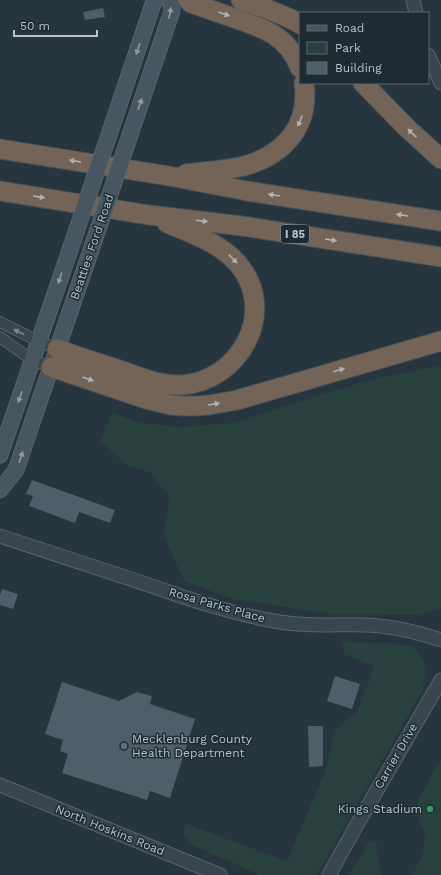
<svg xmlns="http://www.w3.org/2000/svg" width="441" height="875" font-family="'Work Sans',sans-serif">
	<style>
		.green { fill: #29413e }
		.building { fill: #4f5f69 }
		.lines { fill: none; stroke-linecap: round; stroke-linejoin: round }
		.minor-casing { stroke: #57646c; stroke-width: 12 }
		.tertiary-casing { stroke: #57646c; stroke-width: 15 }
		.secondary-casing { stroke: #57646c; stroke-width: 17 }
		.motorway-casing { stroke: #445159; stroke-width: 21 }
		.minor { stroke: #39464e; stroke-width: 10 }
		.tertiary { stroke: #39464e; stroke-width: 13 }
		.secondary { stroke: #485661; stroke-width: 15 }
		.motorway { stroke: #746357; stroke-width: 19 }
		.secondary-bridge-casing { stroke: #57646c; stroke-width: 17; stroke-linecap: butt }
		.secondary-bridge { stroke: #485661; stroke-width: 15 }
		.oneway { fill: #909ca5 }
		.oneway2 { fill: #acb3b8 }
		.oneway3 { fill: #7e8a92 }
		.service-dot { fill: #5c6f8a; stroke: #1e2b33; stroke-width: 1.5 }
		.leisure-dot { fill: #2e9e5b; stroke: #1e2b33; stroke-width: 1.5 }
		.labels { text-anchor: middle; stroke-width: 3; stroke-linejoin: round; paint-order: stroke }
		.shield { fill: #1e2b33; stroke: #88949c; stroke-width: 1 }
		.shield-label { font-size: 11px; font-weight: bold; fill: #b6c1c9 }
		.street-label { font-size: 12px; fill: #b6c1c9; stroke: #1e2b33 }
		.poi-label { font-size: 12px; fill: #b6c1c9; stroke: #1e2b33; text-anchor: start }
	</style>
	<rect width="100%" height="100%" fill="#26353e"/>
	<path class="green" d="M 441,365 L 441,609 L 417,615 L 331,614 L 232,599 L 184,581 L 163,534 L 170,498 L 151,473 L 126,465 L 101,441 L 112,412 L 136,422 L 178,427 L 232,423 L 366,381 Z
		M 342,642 L 393,643 L 414,647 L 427,668 L 421,693 L 392,744 L 317,875 L 260,875 L 192,845 L 183,834 L 186,824 L 287,861 L 325,772 L 335,729 L 357,713 L 374,666 L 344,654 Z
		M 441,761 L 441,875 L 412,875 L 422,856 L 425,835 L 418,819 L 418,800 L 437,766 Z
		M 370,840 L 377,844 L 381,875 L 349,875 Z"/>
	<path class="building" d="M 103,8 L 105,17 L 85,20 L 83,12 Z
		M 32,480 L 115,510 L 110,523 L 79,512 L 75,523 L 29,506 L 33,496 L 26,494 Z
		M 2,589 L 18,594 L 13,609 L 0,605 L 0,596 Z
		M 335,676 L 360,684 L 352,709 L 327,701 Z
		M 62,682 L 119,701 L 137,692 L 152,696 L 150,704 L 195,719 L 170,798 L 150,791 L 147,800 L 62,773 L 68,754 L 60,751 L 63,740 L 45,734 Z
		M 308,726 L 323,726 L 323,766 L 309,767 Z"/>
	<g class="lines">
		<defs>
			<path id="minor" d="M 0,322 L 38,341 L 57,349
				M 0,337 L 32,360 L 51,367"/>
			<path id="tertiary" d="M 413,0 L 416,13
				M 428,55 L 441,83
				M 0,536 C 48,552 95,567 143,583 C 186,598 229,613 274,621 C 305,627 336,624 367,625 C 393,626 417,632 441,640
				M 0,785 L 220,875
				M 329,875 L 359,821 L 441,680"/>
			<path id="secondary" d="M 111,129 L 153,4 L 156,0
				M 131,132 L 172,11 L 171,0
				M 0,455 L 73,241
				M 0,490 L 16,470 L 93,244"/>
			<path id="motorway" d="M 188,0 L 191,3 C 205,8 220,13 234,18 C 264,28 288,36 300,68
				M 241,0 C 261,7 282,13 300,24
				M 363,83 L 407,128 L 441,159
				M 0,149 L 169,176 L 247,191 L 441,221
				M 186,174 C 205,171 225,171 244,166 C 284,155 310,126 304,83
				M 0,191 L 149,215 L 242,226 L 441,257
				M 57,349 C 79,357 101,364 123,371 C 142,378 161,386 182,385 C 239,381 278,313 239,265 C 221,243 192,234 167,223
				M 51,367 L 146,399 L 171,405 L 183,406 L 196,406 L 209,405 L 237,400 L 441,341"/>
		</defs>
		<use href="#minor" class="minor-casing"/>
		<use href="#tertiary" class="tertiary-casing"/>
		<use href="#secondary" class="secondary-casing"/>
		<use href="#motorway" class="motorway-casing"/>
		<use href="#minor" class="minor"/>
		<use href="#tertiary" class="tertiary"/>
		<use href="#secondary" class="secondary"/>
		<use href="#motorway" class="motorway"/>
		<defs>
			<path id="secondary-bridge" d="M 73,241 L 111,129
				M 93,244 L 131,132"/>
		</defs>
		<use href="#secondary-bridge" class="secondary-bridge-casing"/>
		<use href="#secondary-bridge" class="secondary-bridge"/>
	</g>
	<defs><path id="oneway-solid" d="M-6-.8H1V-3.2L6.5 0L1 3.2V.8H-6Z"/></defs>
	<g class="oneway">
		<use href="#oneway-solid" transform="translate(170 13) rotate(-79)"/>
		<use href="#oneway-solid" transform="translate(138 49) rotate(109)"/>
		<use href="#oneway-solid" transform="translate(140 104) rotate(-71)"/>
		<use href="#oneway-solid" transform="translate(60 278) rotate(109)"/>
		<use href="#oneway-solid" transform="translate(20 397) rotate(109)"/>
		<use href="#oneway-solid" transform="translate(21 457) rotate(-71)"/>
	</g>
	<g class="oneway2">
		<use href="#oneway-solid" transform="translate(224 14) rotate(19)"/>
		<use href="#oneway-solid" transform="translate(300 121) rotate(112)"/>
		<use href="#oneway-solid" transform="translate(412 133) rotate(-137)"/>
		<use href="#oneway-solid" transform="translate(75 161) rotate(-171)"/>
		<use href="#oneway-solid" transform="translate(274 195) rotate(-171)"/>
		<use href="#oneway-solid" transform="translate(39 197) rotate(9)"/>
		<use href="#oneway-solid" transform="translate(402 215) rotate(-171)"/>
		<use href="#oneway-solid" transform="translate(202 221) rotate(7)"/>
		<use href="#oneway-solid" transform="translate(331 240) rotate(9)"/>
		<use href="#oneway-solid" transform="translate(233 259) rotate(45)"/>
		<use href="#oneway-solid" transform="translate(339 370) rotate(-16)"/>
		<use href="#oneway-solid" transform="translate(88 379) rotate(19)"/>
		<use href="#oneway-solid" transform="translate(214 404) rotate(-9)"/>
	</g>
	<use class="oneway3" href="#oneway-solid" transform="translate(19 332) rotate(-153)"/>
	<circle class="service-dot" cx="124" cy="746" r="4"/>
	<circle class="leisure-dot" cx="430" cy="809" r="4"/>
	<g class="labels">
		<rect class="shield" x="281" y="225" width="28" height="18" rx="3"/>
		<g class="shield-label">
			<text x="295" y="238">I 85</text>
		</g>
		<g class="street-label">
			<text transform="translate(92 247) rotate(-71)" y="4">Beatties Ford Road</text>
			<text transform="translate(217 605) rotate(16)" y="4">Rosa Parks Place</text>
			<text transform="translate(396 756) rotate(-60)" y="4">Carrier Drive</text>
			<text transform="translate(110 830) rotate(22)" y="4">North Hoskins Road</text>
		</g>
		<g class="poi-label">
			<text x="132" y="743">Mecklenburg County<tspan x="132" dy="14">Health Department</tspan></text>
			<text x="422" y="813" text-anchor="end">Kings Stadium</text>
		</g>
	</g>
	<rect x="299" y="12" width="130" height="72" fill="#1e2b33" stroke="#5b676f"/>
	<rect x="307" y="25" width="20" height="6" fill="#485661" stroke="#5b676f"/>
	<text x="335" y="32" font-size="12" fill="#b6c1c9">Road</text>
	<rect x="307" y="42" width="20" height="12" fill="#29413e" stroke="#5b676f"/>
	<text x="335" y="52" font-size="12" fill="#b6c1c9">Park</text>
	<rect x="307" y="62" width="20" height="12" fill="#4f5f69" stroke="#5b676f"/>
	<text x="335" y="72" font-size="12" fill="#b6c1c9">Building</text>
	<path d="M14 30v6h83v-6" fill="none" stroke="#b6c1c9" stroke-width="2"/>
	<text x="20" y="30" font-size="12" fill="#b6c1c9" stroke="#1e2b33" stroke-width="3" paint-order="stroke">50 m</text>
</svg>
